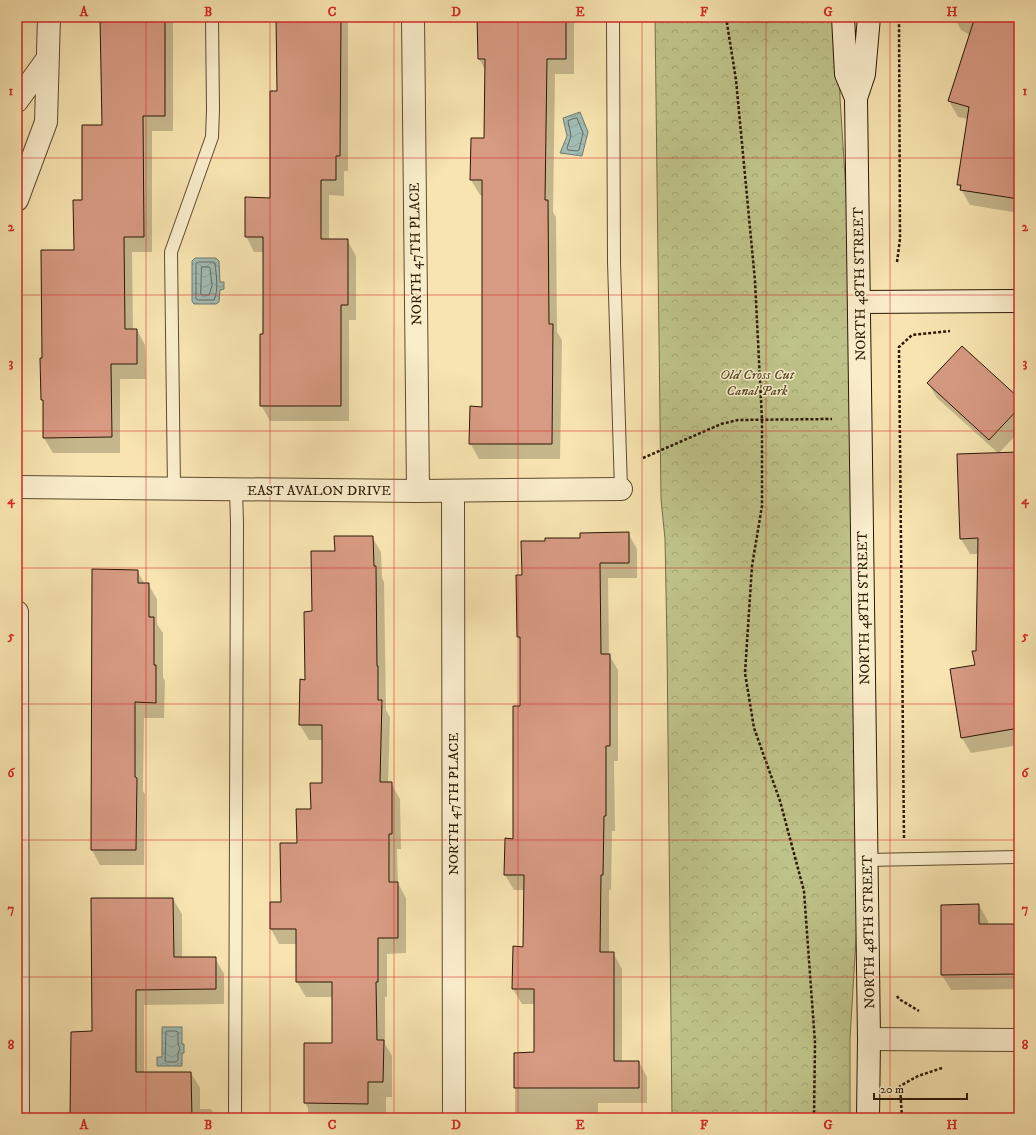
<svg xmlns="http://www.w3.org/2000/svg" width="1036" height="1135" font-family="'IM FELL DW Pica',serif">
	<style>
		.park { fill: url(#park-crowns); stroke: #756e47 }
		.water { fill: url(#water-waves); stroke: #717a6e }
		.shadow { fill: #0003 }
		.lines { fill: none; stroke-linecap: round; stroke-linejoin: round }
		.shore { stroke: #666a5c; stroke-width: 1 }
		.building { fill: #d79a82; stroke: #2b1804 }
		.lane-casing { stroke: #5e4b2f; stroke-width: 14 }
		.street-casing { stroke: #5e4b2f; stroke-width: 24 }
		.secondary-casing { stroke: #2b1804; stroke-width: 24 }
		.path { stroke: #2b1804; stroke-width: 2.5; stroke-dasharray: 3 2; stroke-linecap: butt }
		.lane { stroke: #faedcc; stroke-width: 12 }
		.street { stroke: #faedcc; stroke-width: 22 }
		.secondary { stroke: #faedcc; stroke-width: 22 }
		.grid { fill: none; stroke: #d62828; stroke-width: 1; stroke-opacity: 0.55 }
		.labels { text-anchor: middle; stroke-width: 3; stroke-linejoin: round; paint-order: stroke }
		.street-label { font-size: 14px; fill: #2b1804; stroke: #faedcc }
		.park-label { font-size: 14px; font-style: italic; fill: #574c2c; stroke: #faedcc }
		.neatline { fill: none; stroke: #d62828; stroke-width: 1.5 }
		.grid-label { font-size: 13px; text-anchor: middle; font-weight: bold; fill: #d62828 }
	</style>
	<defs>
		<pattern id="park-crowns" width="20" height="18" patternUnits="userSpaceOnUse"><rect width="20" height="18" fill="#bfc48a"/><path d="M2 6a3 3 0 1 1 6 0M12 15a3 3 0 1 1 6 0" fill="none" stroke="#a4a875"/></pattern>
		<pattern id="water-waves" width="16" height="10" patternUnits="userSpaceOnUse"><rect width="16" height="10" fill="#a0bcb5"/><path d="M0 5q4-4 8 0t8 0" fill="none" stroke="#8aa19a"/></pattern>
	</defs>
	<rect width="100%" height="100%" fill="#f7e4b0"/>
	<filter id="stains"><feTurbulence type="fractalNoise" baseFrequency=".005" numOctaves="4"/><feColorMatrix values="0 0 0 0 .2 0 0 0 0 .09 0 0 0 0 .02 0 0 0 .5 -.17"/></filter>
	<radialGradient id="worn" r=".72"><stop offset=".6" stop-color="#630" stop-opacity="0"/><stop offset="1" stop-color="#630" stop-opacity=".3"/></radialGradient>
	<path class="park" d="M 655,17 L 838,17 L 840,98 L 853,302 L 861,858 L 850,1038 L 850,1118 L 672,1118 L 667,644 L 665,539 L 661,499 Z"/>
	<path class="water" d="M 580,112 L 588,132 L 582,156 L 560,153 L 567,136 L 563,118 Z
		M 195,258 L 216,258 L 219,261 L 220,282 L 224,282 L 224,289 L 220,290 L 219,302 L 216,304 L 194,304 L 192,301 L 192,261 Z
		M 162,1027 L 182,1027 L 182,1044 L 184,1044 L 184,1053 L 182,1053 L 182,1066 L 157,1066 L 157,1057 L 162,1057 Z"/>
	<path class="shadow" d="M 102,17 L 173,17 L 173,131 L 152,131 L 152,252 L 132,252 L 133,330 L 137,330 L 145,345 L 146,379 L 120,379 L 120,453 L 53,453 L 44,438 L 44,404 L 42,400 L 43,359 L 75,251 L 83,201 L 103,126 Z
		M 263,17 L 348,17 L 348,171 L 344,171 L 344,196 L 329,195 L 329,240 L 347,240 L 356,256 L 356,320 L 349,320 L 349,421 L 270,421 L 261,405 L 264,252 L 254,252 L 246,236 L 271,199 L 278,92 L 277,22 L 266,22 Z
		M 478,17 L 574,17 L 574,74 L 555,74 L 553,212 L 556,217 L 557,332 L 562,340 L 560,459 L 479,459 L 470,443 L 483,408 L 483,195 L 480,195 L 471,180 L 485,139 L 486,71 L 479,59 Z
		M 954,17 L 1019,17 L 1019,213 L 970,205 L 958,184 L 968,119 L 958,117 L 949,101 L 970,35 L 961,30 Z
		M 928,383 L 1019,400 L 1019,432 L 999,453 L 1019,453 L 1019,745 L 971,753 L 962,738 L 976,666 L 979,554 L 970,554 L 961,539 L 998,453 L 937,398 Z
		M 628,533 L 637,549 L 637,578 L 608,578 L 609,655 L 618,670 L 618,761 L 614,761 L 615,831 L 612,831 L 611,890 L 609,890 L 609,953 L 613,953 L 622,969 L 622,1062 L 639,1062 L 647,1077 L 647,1103 L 598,1103 L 598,1118 L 515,1118 L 515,1054 L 535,1053 L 535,1004 L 522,1004 L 513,989 L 524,948 L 525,890 L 514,890 L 505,875 L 514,840 L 521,707 L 521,642 L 518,636 L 523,576 L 581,539 Z
		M 372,537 L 381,552 L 382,578 L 384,582 L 386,710 L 390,717 L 388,783 L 391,783 L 400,799 L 401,849 L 397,849 L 398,883 L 406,898 L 406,953 L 387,954 L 387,997 L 385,997 L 385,1044 L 392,1056 L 392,1097 L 386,1097 L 386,1118 L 308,1118 L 308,1108 L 305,1103 L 333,1044 L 333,997 L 306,997 L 297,982 L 297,944 L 279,944 L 271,929 L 282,903 L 298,844 L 323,784 L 323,740 L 309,740 L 300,725 L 301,680 L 306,681 L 313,612 L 336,552 Z
		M 137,571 L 145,584 L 148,584 L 157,599 L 157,624 L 163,633 L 163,677 L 165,681 L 164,718 L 144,718 L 143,791 L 145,794 L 144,865 L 100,865 L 92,850 Z
		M 173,899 L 182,914 L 182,958 L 215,958 L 224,974 L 224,1004 L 144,1005 L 144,1073 L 191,1073 L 200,1088 L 200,1109 L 211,1109 L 216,1118 L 71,1118 L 93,1032 Z
		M 979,905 L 988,921 L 988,925 L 1019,925 L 1019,989 L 951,990 L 942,975 Z
		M 981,1113 L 1019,1113 L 1019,1118 L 960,1118 L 960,1116 L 981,1117 Z"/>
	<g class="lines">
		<path class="shore" d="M 577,118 L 583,133 L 579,150 L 577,151 L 568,150 L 567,148 L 571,136 L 568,121 Z
			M 198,262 L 213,262 L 215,263 C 216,275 219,289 214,300 L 198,300 L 196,299 L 196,264 Z
			M 202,267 L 209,267 L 210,268 L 212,286 L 209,295 L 203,295 L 201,294 Z
			M 168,1031 L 176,1031 L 178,1032 L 178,1044 L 180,1049 L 178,1053 L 178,1060 L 176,1062 L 167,1062 L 165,1061 L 166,1032 Z"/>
	</g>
	<path class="building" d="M 100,17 L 165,17 L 165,116 L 143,116 L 144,237 L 124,237 L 125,329 L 137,329 L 137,364 L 111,364 L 112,437 L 43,438 L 43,400 L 41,400 L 40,358 L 42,358 L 41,250 L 74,250 L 73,200 L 82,200 L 82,125 L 102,125 Z
		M 276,17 L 341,17 L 340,156 L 336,156 L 336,180 L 321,180 L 321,239 L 348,239 L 348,305 L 341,305 L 341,406 L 260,406 L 260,334 L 263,334 L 263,237 L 245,237 L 245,197 L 270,198 L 270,91 L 277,91 Z
		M 477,17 L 566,17 L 566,59 L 547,59 L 545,200 L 548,200 L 549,324 L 553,324 L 552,444 L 469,444 L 470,406 L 482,407 L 482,180 L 470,180 L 471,138 L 484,138 L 485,59 L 478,59 Z
		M 975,17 L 1019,17 L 1019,199 L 960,190 L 961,185 L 957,185 L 969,107 L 948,101 Z
		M 962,346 L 1019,398 L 1019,408 L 989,440 L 927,383 Z
		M 1019,452 L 1019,728 L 961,738 L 950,669 L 975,665 L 972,651 L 976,651 L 978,538 L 960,539 L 957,454 Z
		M 629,532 L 629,563 L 600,563 L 601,654 L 610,654 L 610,746 L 606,746 L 606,816 L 604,816 L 603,875 L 601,875 L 600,952 L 614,952 L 614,1061 L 639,1061 L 639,1088 L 514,1088 L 514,1053 L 534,1052 L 534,989 L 512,989 L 513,946 L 523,947 L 524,875 L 504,875 L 505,838 L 513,839 L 513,706 L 520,706 L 520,637 L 517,637 L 516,575 L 522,575 L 521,541 L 545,541 L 545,538 L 580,538 L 580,533 Z
		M 334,536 L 373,536 L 374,566 L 376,566 L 377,666 L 378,666 L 378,700 L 382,700 L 380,782 L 392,782 L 392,834 L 389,834 L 389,882 L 398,882 L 398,938 L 378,938 L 378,982 L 376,982 L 377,1040 L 384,1040 L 383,1082 L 368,1082 L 368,1104 L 304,1103 L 304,1043 L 332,1043 L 332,982 L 296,982 L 296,929 L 270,929 L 270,902 L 281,902 L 280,843 L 297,843 L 296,809 L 311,809 L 310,783 L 322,783 L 322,725 L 299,725 L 300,679 L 305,680 L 304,612 L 312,611 L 311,551 L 335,551 Z
		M 92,569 L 138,570 L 138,583 L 149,583 L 149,617 L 154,617 L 154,665 L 156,665 L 156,703 L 135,702 L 135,777 L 137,778 L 136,850 L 91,850 Z
		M 91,898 L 173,898 L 174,957 L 216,957 L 216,989 L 136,990 L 136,1072 L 191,1072 L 192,1118 L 70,1118 L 71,1032 L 92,1031 Z
		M 979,904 L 979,924 L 1019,924 L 1019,974 L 941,975 L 941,905 Z"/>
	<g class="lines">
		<defs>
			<path id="lane" d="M 613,17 L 614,262 L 621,489
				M 174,488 L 171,252 L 212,137 L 213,110 L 212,17
				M 867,860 L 1019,857
				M 235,1118 L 237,524 L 236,489"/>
			<path id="street" d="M 413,17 L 418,491
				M 17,101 L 48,58
				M 17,200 L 46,122 L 49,17
				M 17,487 L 418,491 L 621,489
				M 453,491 L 454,1118
				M 17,612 L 18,1118
				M 869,1039 L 1019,1040"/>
			<path id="secondary" d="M 843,17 L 846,74 L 856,98
				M 859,302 L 1019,301
				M 868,1118 L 869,1039 L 856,98 L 864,74 L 869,17"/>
		</defs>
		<use href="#lane" class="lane-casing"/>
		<use href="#street" class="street-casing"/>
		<use href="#secondary" class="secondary-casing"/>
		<path class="path" d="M 726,17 L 736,80 L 755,281 L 762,420 L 762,506 L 752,566 L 745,673 L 754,728 L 780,801 L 804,891 L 815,1043 L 814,1118
			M 897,262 L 900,239 L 899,17
			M 643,458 L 721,424 L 738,420 L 832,419
			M 904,838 L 899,347 L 912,335 L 950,331
			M 897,996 L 899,999 L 919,1011
			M 902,1118 L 900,1086 L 918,1076 L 942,1068"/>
		<use href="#lane" class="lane"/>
		<use href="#street" class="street"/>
		<use href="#secondary" class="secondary"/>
	</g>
	<path class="grid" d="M 146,17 L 146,1118M 270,17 L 270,1118M 394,17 L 394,1118M 518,17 L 518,1118M 642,17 L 642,1118M 766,17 L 766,1118M 890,17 L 890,1118M 17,158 L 1019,158M 17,295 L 1019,295M 17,431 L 1019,431M 17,568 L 1019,568M 17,704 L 1019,704M 17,840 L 1019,840M 17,977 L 1019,977"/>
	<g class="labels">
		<g class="street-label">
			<text transform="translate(415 254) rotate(-91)" y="5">NORTH 47TH PLACE</text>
			<text transform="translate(859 284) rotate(-91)" y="5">NORTH 48TH STREET</text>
			<text x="319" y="495">EAST AVALON DRIVE</text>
			<text transform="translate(863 608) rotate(-91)" y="5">NORTH 48TH STREET</text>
			<text transform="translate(453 804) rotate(-90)" y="5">NORTH 47TH PLACE</text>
			<text transform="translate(868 932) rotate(-91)" y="5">NORTH 48TH STREET</text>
		</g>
		<g class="park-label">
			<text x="757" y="379">Old Cross Cut<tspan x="757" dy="16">Canal Park</tspan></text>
		</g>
	</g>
	<rect width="1036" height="1135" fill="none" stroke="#f7e4b0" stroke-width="44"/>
	<path d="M874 1093v6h93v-6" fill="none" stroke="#2b1804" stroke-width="2"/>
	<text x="880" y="1093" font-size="12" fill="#2b1804" stroke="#faedcc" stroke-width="3" paint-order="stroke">20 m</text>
	<rect x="22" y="22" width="992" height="1091" class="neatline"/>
	<g class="grid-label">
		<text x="84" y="16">A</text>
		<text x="208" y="16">B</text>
		<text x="332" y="16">C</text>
		<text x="456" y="16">D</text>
		<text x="580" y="16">E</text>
		<text x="704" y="16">F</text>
		<text x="828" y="16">G</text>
		<text x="952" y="16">H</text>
		<text x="11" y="95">1</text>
		<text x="1025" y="95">1</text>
		<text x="11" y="231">2</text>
		<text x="1025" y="231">2</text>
		<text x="11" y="367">3</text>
		<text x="1025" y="367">3</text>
		<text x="11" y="504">4</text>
		<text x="1025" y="504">4</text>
		<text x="11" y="640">5</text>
		<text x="1025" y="640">5</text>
		<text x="11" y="777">6</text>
		<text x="1025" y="777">6</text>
		<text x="11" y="913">7</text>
		<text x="1025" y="913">7</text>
		<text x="11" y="1049">8</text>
		<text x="1025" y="1049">8</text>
		<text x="84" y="1129">A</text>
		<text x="208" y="1129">B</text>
		<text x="332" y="1129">C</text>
		<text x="456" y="1129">D</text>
		<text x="580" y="1129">E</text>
		<text x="704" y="1129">F</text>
		<text x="828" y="1129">G</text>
		<text x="952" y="1129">H</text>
	</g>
	<rect width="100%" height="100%" filter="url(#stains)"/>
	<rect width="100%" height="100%" fill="url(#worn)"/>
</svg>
